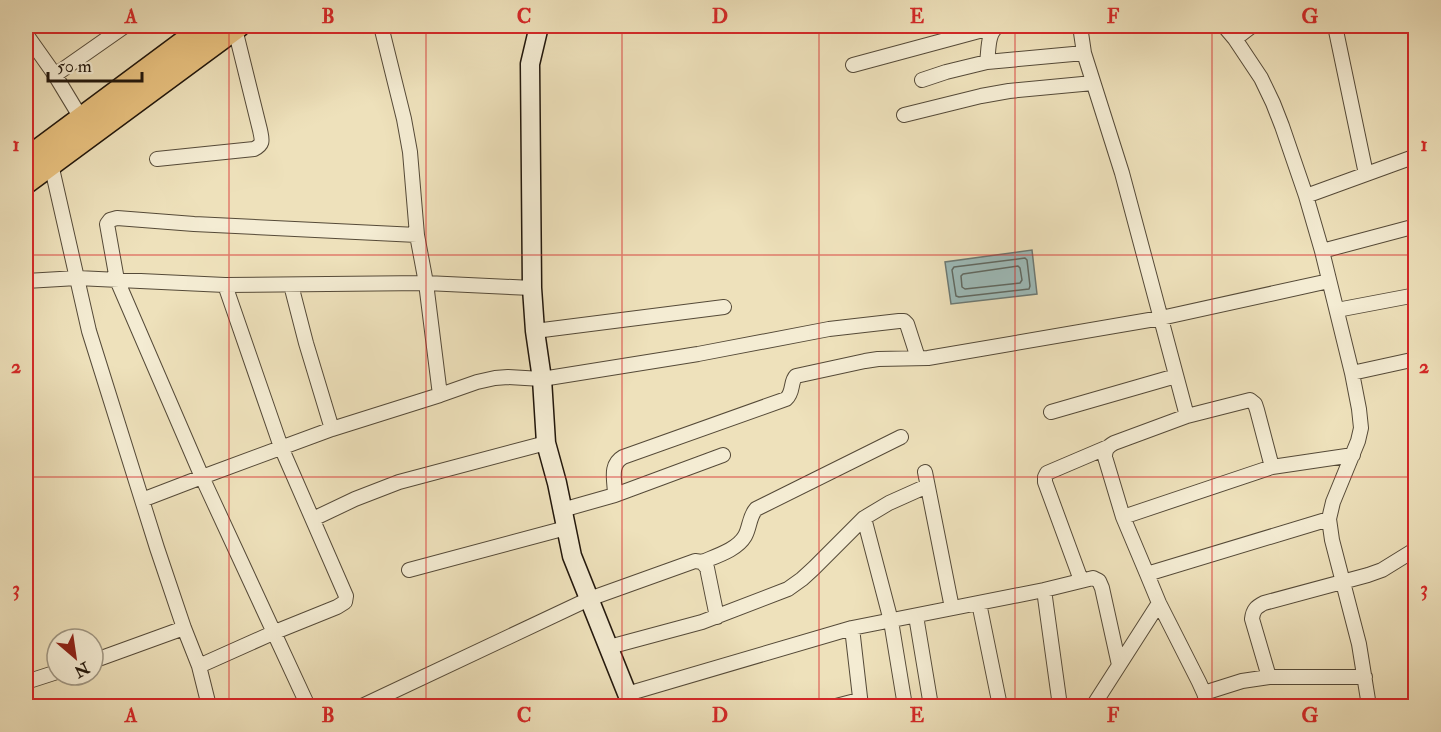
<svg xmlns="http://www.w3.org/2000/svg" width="1441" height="732" font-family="'IM FELL Double Pica',serif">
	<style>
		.water { fill: #9dbbb9; stroke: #6c7974; stroke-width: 1.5 }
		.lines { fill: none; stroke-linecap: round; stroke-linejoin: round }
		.shore { stroke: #606962; stroke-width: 1.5 }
		.street-casing { stroke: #554a38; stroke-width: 16 }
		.secondary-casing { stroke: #22170c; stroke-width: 21 }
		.primary-casing { stroke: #22170c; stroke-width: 24 }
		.street { stroke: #f4ecd3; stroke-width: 14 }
		.secondary { stroke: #f4ecd3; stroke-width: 18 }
		.primary { stroke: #e7c07e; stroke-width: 21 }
		.grid { fill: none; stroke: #d62828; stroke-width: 1.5; stroke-opacity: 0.55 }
		.neatline { fill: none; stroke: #d62828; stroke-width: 2 }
		.grid-label { font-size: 20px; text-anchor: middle; font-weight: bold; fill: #d62828 }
	</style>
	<rect width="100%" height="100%" fill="#eee1bb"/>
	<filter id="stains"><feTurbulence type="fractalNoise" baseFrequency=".00333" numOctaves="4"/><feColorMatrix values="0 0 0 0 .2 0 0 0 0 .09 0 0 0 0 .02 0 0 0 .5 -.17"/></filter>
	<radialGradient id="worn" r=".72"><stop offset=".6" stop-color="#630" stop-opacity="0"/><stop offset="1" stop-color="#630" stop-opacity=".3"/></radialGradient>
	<path class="water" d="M 1032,250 L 1037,294 L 951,304 L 945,262 Z"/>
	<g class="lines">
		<path class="shore" d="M 1025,258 L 1027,260 L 1030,286 L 1029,289 L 959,297 L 956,296 L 952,270 L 954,267 Z
			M 1018,266 L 1020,268 L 1022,280 L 1020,283 L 965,289 L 962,287 L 961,276 L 963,274 Z"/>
		<defs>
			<path id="street" d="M 381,26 L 404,119 L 410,152 L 417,235 L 426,283 L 440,395
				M 1080,26 L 1084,53 L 1122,173 L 1187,416
				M 1224,26 L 1235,39 L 1261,78 L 1273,103 L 1282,126 L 1306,196 L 1322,251 L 1352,373 L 1359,409 L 1361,428 L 1358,441 L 1333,502 L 1329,519 L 1332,540 L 1359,644 L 1369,706
				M 1335,26 L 1366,174
				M 26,34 L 55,75 L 81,118 L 83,124
				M 1235,39 L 1252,26
				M 987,62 C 989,50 987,33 998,26
				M 853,65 L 994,27
				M 55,75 L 125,26
				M 922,80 L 946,72 L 987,62 L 1084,53
				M 904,115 L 981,96 L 1009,91 L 1093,83
				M 157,159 L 254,149 C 264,144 262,140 260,130 L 235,29
				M 51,164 L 89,331 L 157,548 L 184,628 L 199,666 L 209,706
				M 1306,196 L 1416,156
				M 1322,251 L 1416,226
				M 26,281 L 77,278 L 225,285 L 426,283 L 532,288
				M 291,285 L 306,343 L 332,429
				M 1337,310 L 1416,295
				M 535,331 L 724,307
				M 1352,373 L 1416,359
				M 1051,412 L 1176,376
				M 925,472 L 952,608
				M 615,495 L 723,455
				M 142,500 L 202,477 L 332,429 L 440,395 L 477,382 L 495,378 L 508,377 L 542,379 L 698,354 L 829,329 L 899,321 L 904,321 L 907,324 L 918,358
				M 562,510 L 615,495 C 615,481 609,465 623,457 L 786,399 C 794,392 790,382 796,376 L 865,361 L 878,359 L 928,358 L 1161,318 L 1329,281
				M 1123,517 L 1272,467 L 1353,455
				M 864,518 L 891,621 L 905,706
				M 313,519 L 355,499 L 399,482 L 546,443
				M 702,562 C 716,556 737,550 745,536 C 750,527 749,517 756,509 L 901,437
				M 409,570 L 566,528
				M 1147,574 L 1329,519
				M 1081,580 L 1045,482 L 1045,477 L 1047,473 L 1108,447
				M 1044,590 L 1060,706
				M 979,603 L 1000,706
				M 916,616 L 931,706
				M 609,647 L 702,622 L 788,589 L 802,579 L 814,568 L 864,518 L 889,503 L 927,486
				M 93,661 L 184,628
				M 199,666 L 275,632 L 337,607 L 345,602 L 346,596 L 281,447 L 225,285
				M 1269,677 L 1252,619 C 1253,610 1256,607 1264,603 L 1368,575 L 1382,570 L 1416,549
				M 26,682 L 57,672
				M 1204,693 L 1242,681 L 1269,677 L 1365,677
				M 627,694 L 852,628
				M 308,706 L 202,477 L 117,280 L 107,224 L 110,220 L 117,218 L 194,224 L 417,235
				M 362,706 L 589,599 L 695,561 L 702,562 L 707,568 L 717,617
				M 836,706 L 859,700
				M 861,706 L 852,628 L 1044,590 L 1093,578 L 1099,581 L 1102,588 L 1119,665
				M 1093,706 L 1159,603
				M 1208,706 L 1204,693 L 1199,682 L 1159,603 L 1147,574 L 1123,517 L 1105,457 C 1105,450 1107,447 1114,443 L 1187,416 L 1250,400 L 1255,404 L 1257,410 L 1272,467"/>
			<path id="secondary" d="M 539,26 L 530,64 L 532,288 L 535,331 L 542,379 L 546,443 L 557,483 L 572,556 L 632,706"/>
			<path id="primary" d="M 26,159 L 205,26
				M 26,183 L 239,26"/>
		</defs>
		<use href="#street" class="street-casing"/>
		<use href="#secondary" class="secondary-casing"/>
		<use href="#primary" class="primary-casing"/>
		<use href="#street" class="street"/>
		<use href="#secondary" class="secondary"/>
		<use href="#primary" class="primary"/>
	</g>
	<path class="grid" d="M 229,26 L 229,706M 426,26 L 426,706M 622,26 L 622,706M 819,26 L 819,706M 1015,26 L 1015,706M 1212,26 L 1212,706M 26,255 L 1416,255M 26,477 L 1416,477"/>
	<rect width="1441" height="732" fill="none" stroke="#eee1bb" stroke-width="66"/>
	<g transform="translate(75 657) rotate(151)"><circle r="28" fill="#f4ecd3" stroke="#a09783" stroke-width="1.5"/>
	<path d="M0-4.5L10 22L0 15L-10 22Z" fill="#8f2418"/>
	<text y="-9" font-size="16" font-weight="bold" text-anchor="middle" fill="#22170c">N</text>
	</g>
	<path d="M48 72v9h94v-9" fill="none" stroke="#22170c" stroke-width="3"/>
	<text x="57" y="72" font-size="18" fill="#22170c" stroke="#f4ecd3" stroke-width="4.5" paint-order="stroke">50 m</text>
	<rect x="33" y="33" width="1375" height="666" class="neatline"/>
	<g class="grid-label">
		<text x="131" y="23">A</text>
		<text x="328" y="23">B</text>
		<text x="524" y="23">C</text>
		<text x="720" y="23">D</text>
		<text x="917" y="23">E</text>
		<text x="1113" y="23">F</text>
		<text x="1310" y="23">G</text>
		<text x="16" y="151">1</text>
		<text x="1424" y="151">1</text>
		<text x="16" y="373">2</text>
		<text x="1424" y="373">2</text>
		<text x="16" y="595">3</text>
		<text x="1424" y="595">3</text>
		<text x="131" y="722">A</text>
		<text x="328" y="722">B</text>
		<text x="524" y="722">C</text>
		<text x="720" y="722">D</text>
		<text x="917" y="722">E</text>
		<text x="1113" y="722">F</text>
		<text x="1310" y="722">G</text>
	</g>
	<rect width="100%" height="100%" filter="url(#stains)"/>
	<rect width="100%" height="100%" fill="url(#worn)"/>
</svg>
